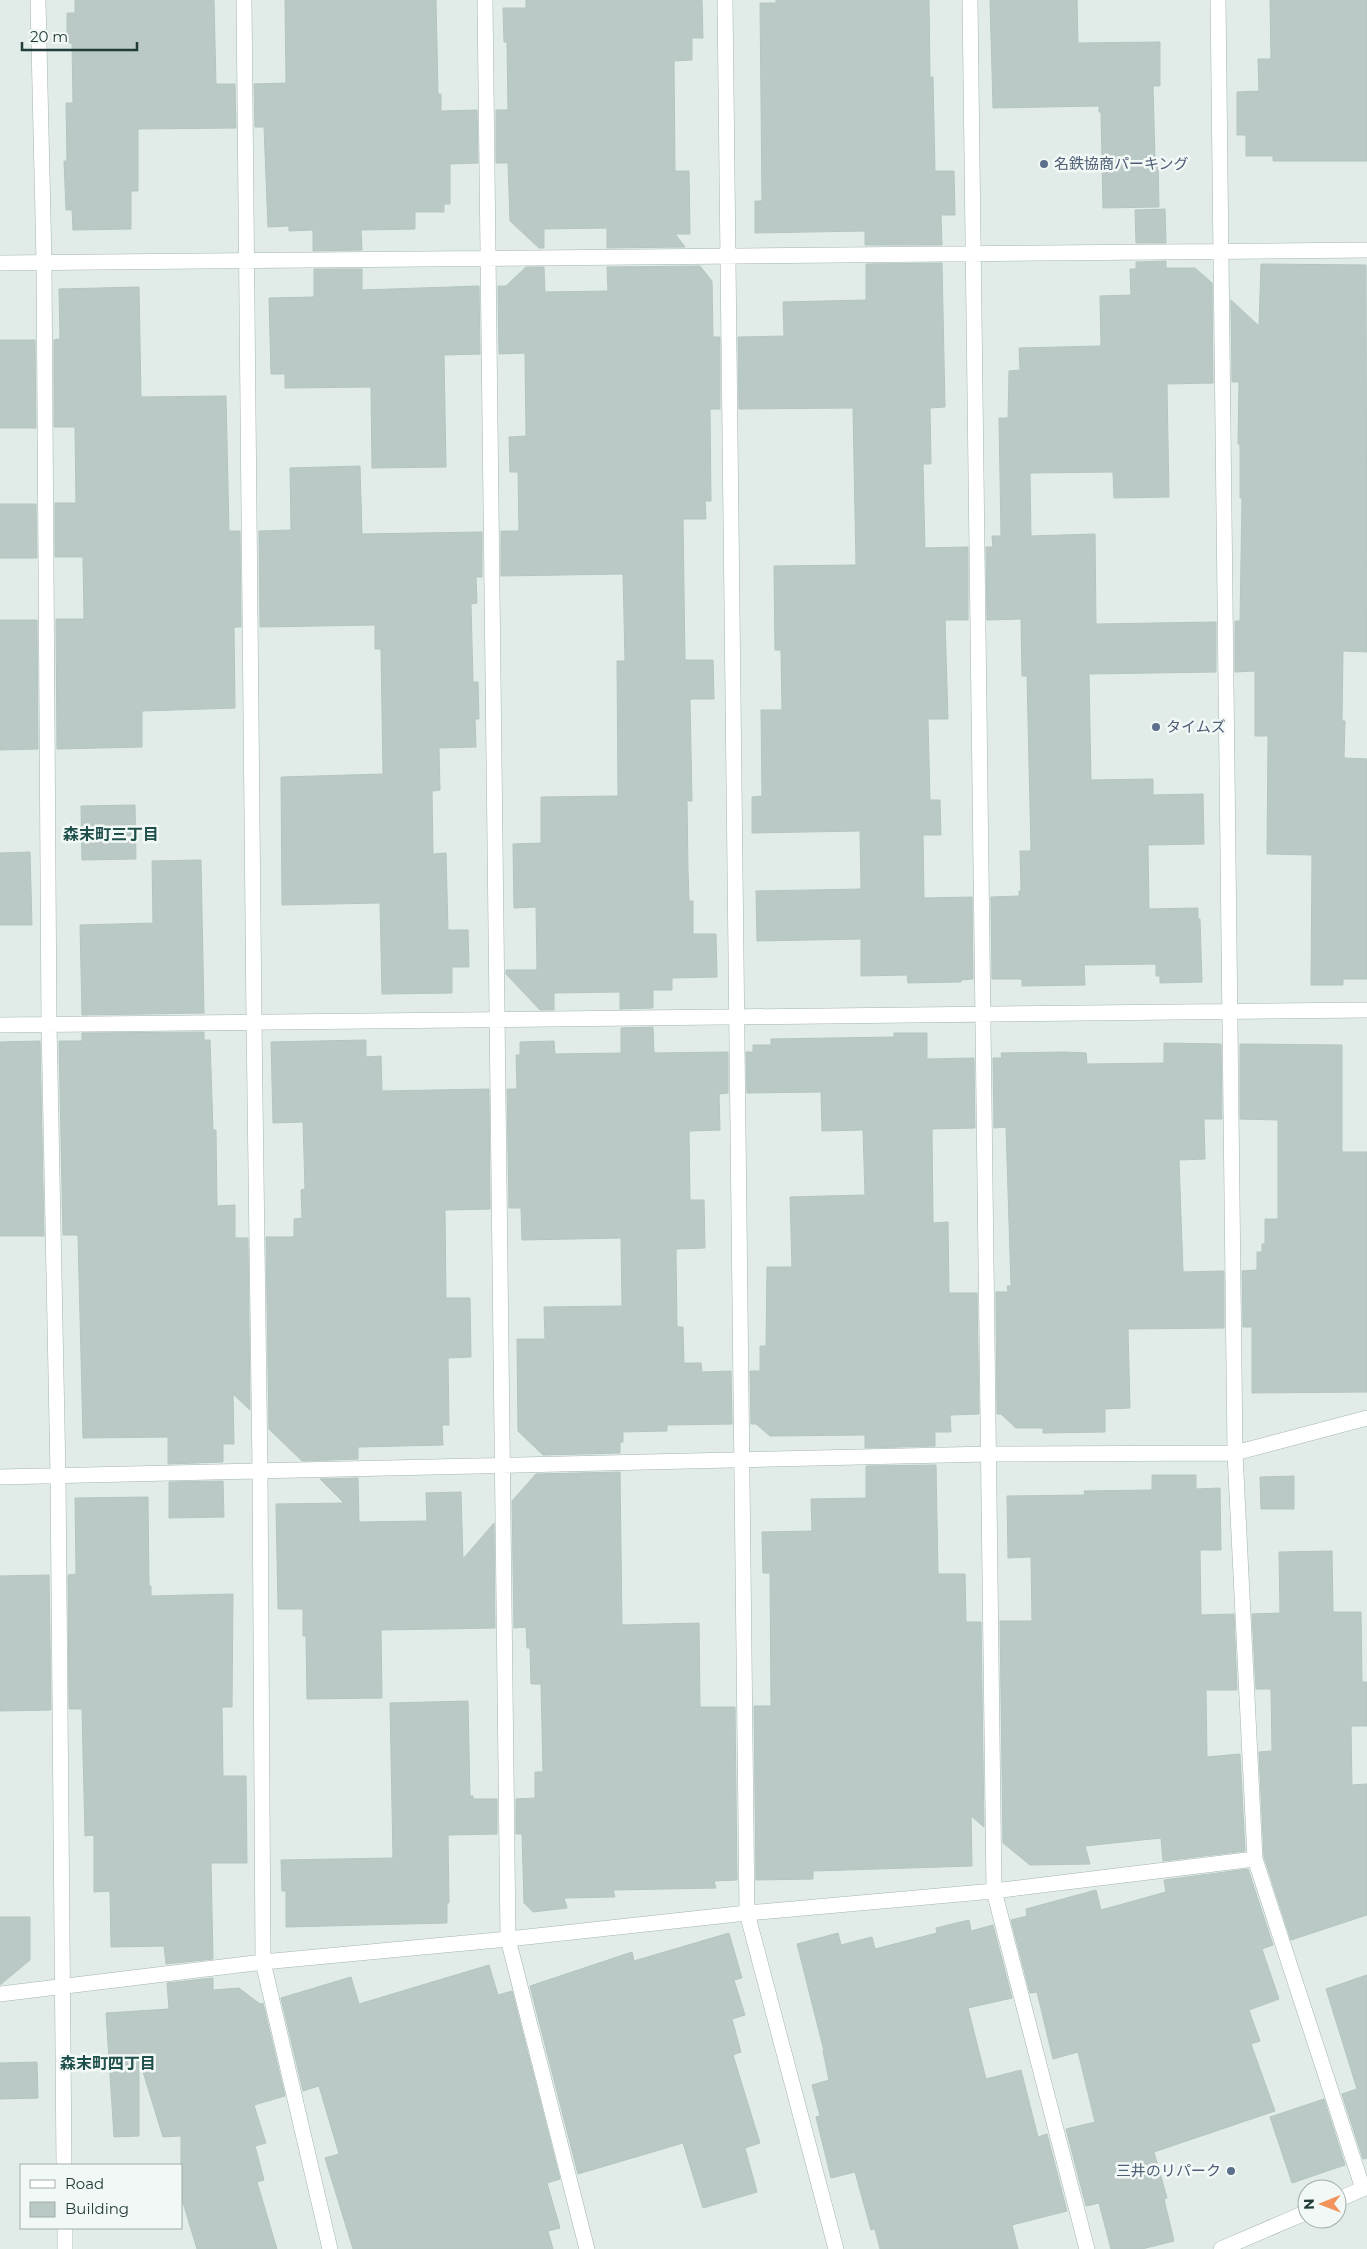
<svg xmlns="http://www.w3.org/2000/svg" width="1367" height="2249" font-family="Montserrat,'Noto Sans JP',sans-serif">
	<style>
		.building { fill: #bac9c5; stroke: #b4c5c0 }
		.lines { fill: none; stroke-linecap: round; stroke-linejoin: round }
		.minor-casing { stroke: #a4b4b1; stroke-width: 16 }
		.minor { stroke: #fff; stroke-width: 15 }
		.service-dot { fill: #5c6f8a; stroke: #f2f8f6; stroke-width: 2 }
		.labels { text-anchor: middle; stroke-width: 5; stroke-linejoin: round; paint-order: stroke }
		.service-label { font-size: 15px; fill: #4e5e75; stroke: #f2f8f6; text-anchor: start }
		.neighbourhood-label { font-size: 16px; font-weight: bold; fill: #1e4e49; stroke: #f2f8f6 }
	</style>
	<rect width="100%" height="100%" fill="#e1ece9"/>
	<path class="building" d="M 75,0 L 214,0 L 216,84 L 235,84 L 236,128 L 138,129 L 138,191 L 131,191 L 131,229 L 73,230 L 72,210 L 66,210 L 64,161 L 67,161 L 66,103 L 73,103 L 72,43 L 67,43 L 67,13 L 75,13 Z
		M 285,0 L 436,0 L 438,94 L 441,94 L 441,111 L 477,110 L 478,163 L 450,164 L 450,204 L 444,204 L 444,212 L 415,212 L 415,229 L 361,230 L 362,250 L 313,251 L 313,230 L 289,231 L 289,226 L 268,227 L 264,127 L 255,127 L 254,84 L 286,83 Z
		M 526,0 L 702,0 L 703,38 L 692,38 L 692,60 L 674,61 L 675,171 L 689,171 L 690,234 L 675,234 L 685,247 L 607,248 L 607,228 L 544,229 L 544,248 L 539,248 L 510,221 L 508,163 L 496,163 L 496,110 L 508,110 L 507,42 L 504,42 L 503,8 L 526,8 Z
		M 776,0 L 929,0 L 930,77 L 933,77 L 935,171 L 954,171 L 955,215 L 941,215 L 942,245 L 865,245 L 865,231 L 755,233 L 755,201 L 762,201 L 760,3 L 776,3 Z
		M 990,0 L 1077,0 L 1078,43 L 1160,42 L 1160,86 L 1153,86 L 1155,159 L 1158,159 L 1159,207 L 1103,208 L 1101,112 L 1099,112 L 1099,106 L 993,108 Z
		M 1270,0 L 1367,0 L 1367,161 L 1273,161 L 1273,156 L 1246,156 L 1246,135 L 1237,135 L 1237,92 L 1259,91 L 1258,59 L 1271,59 Z
		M 1165,209 L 1166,243 L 1136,243 L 1135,210 Z
		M 1166,261 L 1166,268 L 1195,268 L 1212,283 L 1213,383 L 1167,384 L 1169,497 L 1114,498 L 1113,472 L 1030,473 L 1031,536 L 1095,534 L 1096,624 L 1216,622 L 1216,672 L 1089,674 L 1091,780 L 1153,779 L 1153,795 L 1203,794 L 1204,844 L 1148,845 L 1149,909 L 1198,908 L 1198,919 L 1200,919 L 1202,982 L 1160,983 L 1160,976 L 1156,976 L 1156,964 L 1084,965 L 1085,985 L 1022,986 L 1022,979 L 992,979 L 991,897 L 1019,896 L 1019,891 L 1021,891 L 1020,851 L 1031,851 L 1027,676 L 1022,676 L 1021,619 L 987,620 L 986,547 L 993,547 L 992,536 L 1001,536 L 999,418 L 1008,418 L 1009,371 L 1020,370 L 1019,348 L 1101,346 L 1100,296 L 1131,295 L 1130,269 L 1136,269 L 1136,262 Z
		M 942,263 L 945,407 L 930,408 L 931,464 L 923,464 L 925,548 L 968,547 L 968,620 L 945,620 L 948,719 L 928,719 L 930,800 L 940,800 L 941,835 L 923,835 L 924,898 L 972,897 L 973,979 L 961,980 L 961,982 L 908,983 L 907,975 L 861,976 L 861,939 L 757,941 L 756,891 L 861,889 L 860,831 L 752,833 L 752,797 L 762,796 L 761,710 L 782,710 L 781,650 L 775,650 L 774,566 L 856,565 L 853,408 L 739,409 L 738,337 L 784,336 L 783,302 L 866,300 L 866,264 Z
		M 1261,264 L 1366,265 L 1367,652 L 1343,651 L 1342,721 L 1345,721 L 1344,758 L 1367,759 L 1367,979 L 1343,979 L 1343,985 L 1311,985 L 1312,855 L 1267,854 L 1268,736 L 1255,736 L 1255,671 L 1235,672 L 1235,621 L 1240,621 L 1242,498 L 1240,498 L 1240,444 L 1238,444 L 1239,382 L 1232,382 L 1231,300 L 1259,326 Z
		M 700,266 L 712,281 L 713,337 L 720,337 L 720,409 L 710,409 L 711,501 L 705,501 L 706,519 L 683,519 L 685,660 L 713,660 L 714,699 L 690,699 L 692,801 L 687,801 L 688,870 L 689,901 L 693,901 L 693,934 L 716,934 L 717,977 L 672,978 L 672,990 L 653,990 L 653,1008 L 620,1009 L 620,992 L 554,993 L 554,1010 L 540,1010 L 506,974 L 506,970 L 537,970 L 536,907 L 514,908 L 513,844 L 541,843 L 541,797 L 618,796 L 617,661 L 625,661 L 623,574 L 501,576 L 501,531 L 519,531 L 518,472 L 510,472 L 509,437 L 526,436 L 525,353 L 499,354 L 498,286 L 506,286 L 526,267 L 544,267 L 545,292 L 608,291 L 607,267 Z
		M 314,269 L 362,269 L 362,290 L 479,286 L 480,354 L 444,355 L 446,467 L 372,468 L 371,387 L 285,388 L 285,374 L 271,374 L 269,298 L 314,297 Z
		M 139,287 L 141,397 L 226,396 L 229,531 L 240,531 L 241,627 L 234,627 L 235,708 L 142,711 L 142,747 L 57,749 L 56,619 L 84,619 L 83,557 L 55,557 L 55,503 L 76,503 L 75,427 L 54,427 L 54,340 L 60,339 L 59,289 Z
		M 0,340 L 35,340 L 36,428 L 0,428 Z
		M 360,466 L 362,534 L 482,532 L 482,577 L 476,577 L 477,603 L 471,604 L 473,682 L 478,682 L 479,719 L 475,719 L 476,747 L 439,748 L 440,790 L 432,791 L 433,854 L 446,853 L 448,930 L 468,930 L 469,967 L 452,967 L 452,993 L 382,994 L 380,903 L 282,905 L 281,777 L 383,774 L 381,649 L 375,649 L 375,625 L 260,627 L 259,531 L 291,530 L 290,468 Z
		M 0,504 L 36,504 L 37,558 L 0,558 Z
		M 0,620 L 37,620 L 38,749 L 0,750 Z
		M 135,805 L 136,859 L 82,860 L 81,806 Z
		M 30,852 L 32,925 L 0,925 L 0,853 Z
		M 201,860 L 204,1013 L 82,1015 L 80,925 L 153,923 L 152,861 Z
		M 653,1027 L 654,1053 L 728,1052 L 728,1093 L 719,1094 L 720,1130 L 689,1131 L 690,1200 L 704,1200 L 705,1248 L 676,1249 L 677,1327 L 683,1327 L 684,1363 L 701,1363 L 702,1372 L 731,1371 L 732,1424 L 667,1425 L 667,1431 L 623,1432 L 623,1442 L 620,1442 L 620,1453 L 543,1455 L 518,1431 L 517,1339 L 545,1339 L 544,1307 L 622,1306 L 621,1238 L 522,1240 L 521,1208 L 509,1208 L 507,1089 L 517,1089 L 516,1055 L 520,1055 L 520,1042 L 554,1041 L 555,1054 L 621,1053 L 621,1028 Z
		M 204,1032 L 204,1040 L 210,1040 L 213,1130 L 216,1130 L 217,1206 L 235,1205 L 235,1238 L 248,1238 L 250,1410 L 233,1394 L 234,1444 L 223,1444 L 223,1462 L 168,1464 L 168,1437 L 83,1438 L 78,1235 L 63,1235 L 59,1041 L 82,1041 L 82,1033 Z
		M 894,1033 L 927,1033 L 927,1059 L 974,1058 L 975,1128 L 932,1129 L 933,1223 L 948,1222 L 949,1293 L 977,1293 L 979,1414 L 950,1415 L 951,1432 L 935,1432 L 935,1446 L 865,1448 L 865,1435 L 770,1436 L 756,1424 L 751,1424 L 750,1371 L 760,1371 L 760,1346 L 766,1346 L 767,1267 L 792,1267 L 790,1197 L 865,1195 L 863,1130 L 822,1131 L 821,1092 L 747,1093 L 746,1052 L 753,1052 L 753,1045 L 771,1045 L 771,1039 L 894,1037 Z
		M 366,1040 L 366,1057 L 381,1056 L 382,1091 L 489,1089 L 490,1209 L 445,1210 L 446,1298 L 470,1298 L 471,1357 L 448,1358 L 449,1425 L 442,1425 L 443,1445 L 358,1447 L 358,1459 L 302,1461 L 269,1429 L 266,1237 L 294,1237 L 294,1219 L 302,1218 L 301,1190 L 305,1189 L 303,1122 L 273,1123 L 271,1042 Z
		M 40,1041 L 44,1236 L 0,1236 L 0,1042 Z
		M 1164,1043 L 1221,1044 L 1222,1119 L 1204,1119 L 1205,1159 L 1179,1160 L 1183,1272 L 1224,1271 L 1224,1328 L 1128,1329 L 1130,1408 L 1105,1409 L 1105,1432 L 1043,1433 L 1043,1428 L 1016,1428 L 1001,1414 L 997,1414 L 996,1292 L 1008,1292 L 1007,1286 L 1011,1286 L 1006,1127 L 994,1128 L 993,1058 L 1002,1058 L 1001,1053 L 1065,1052 L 1086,1053 L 1087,1064 L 1164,1063 Z
		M 1240,1044 L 1342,1045 L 1342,1152 L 1367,1152 L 1367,1392 L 1252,1393 L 1252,1327 L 1243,1327 L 1242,1271 L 1257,1270 L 1257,1252 L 1262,1252 L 1262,1244 L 1265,1244 L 1265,1219 L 1278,1219 L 1278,1120 L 1240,1119 Z
		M 936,1465 L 938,1574 L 965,1574 L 966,1622 L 981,1622 L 984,1827 L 971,1816 L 972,1866 L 813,1871 L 813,1879 L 756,1880 L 754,1706 L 771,1706 L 770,1573 L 763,1573 L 762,1532 L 812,1531 L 811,1499 L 866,1498 L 866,1466 Z
		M 620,1472 L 622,1625 L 699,1623 L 700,1707 L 735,1707 L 737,1880 L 714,1881 L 716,1888 L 613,1890 L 615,1897 L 564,1898 L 567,1908 L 533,1912 L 524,1903 L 522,1834 L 516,1834 L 516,1799 L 535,1798 L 535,1772 L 543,1772 L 541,1684 L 531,1684 L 530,1648 L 527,1648 L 526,1627 L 514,1628 L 512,1501 L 536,1474 Z
		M 1152,1475 L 1196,1475 L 1196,1489 L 1220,1488 L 1221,1550 L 1200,1550 L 1201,1615 L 1234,1614 L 1237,1690 L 1206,1690 L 1207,1757 L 1240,1754 L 1245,1851 L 1163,1861 L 1161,1838 L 1085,1846 L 1090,1864 L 1030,1865 L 1003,1843 L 1000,1621 L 1032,1621 L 1031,1557 L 1008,1558 L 1007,1496 L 1085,1495 L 1084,1491 L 1152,1490 Z
		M 1294,1476 L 1294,1509 L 1261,1509 L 1260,1477 Z
		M 358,1478 L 359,1522 L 427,1521 L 426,1493 L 461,1492 L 463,1559 L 494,1523 L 495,1628 L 381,1630 L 382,1698 L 307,1699 L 306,1636 L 303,1636 L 303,1609 L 278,1609 L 276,1504 L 344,1503 L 320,1479 Z
		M 223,1481 L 224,1517 L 169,1518 L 169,1482 Z
		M 148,1497 L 149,1586 L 151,1586 L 151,1596 L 233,1594 L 232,1707 L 222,1707 L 223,1776 L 246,1776 L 247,1863 L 211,1863 L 213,1959 L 166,1964 L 164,1946 L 111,1947 L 110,1891 L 94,1892 L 94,1835 L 85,1836 L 82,1709 L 69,1709 L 68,1575 L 76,1574 L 75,1498 Z
		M 1332,1551 L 1333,1612 L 1361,1612 L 1362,1682 L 1367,1682 L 1367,1726 L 1351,1726 L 1352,1785 L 1367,1784 L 1367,1915 L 1291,1940 L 1264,1857 L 1259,1752 L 1272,1751 L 1271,1689 L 1256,1689 L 1252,1614 L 1280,1613 L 1279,1552 Z
		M 49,1575 L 51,1710 L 0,1711 L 0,1576 Z
		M 468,1701 L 470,1796 L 473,1796 L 473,1799 L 497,1799 L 497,1834 L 448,1835 L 449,1903 L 447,1903 L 447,1923 L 286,1927 L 286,1891 L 282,1891 L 281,1860 L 393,1858 L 390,1703 Z
		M 1248,1869 L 1273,1945 L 1262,1949 L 1279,1999 L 1249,2010 L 1260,2041 L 1251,2044 L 1275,2111 L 1154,2152 L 1167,2198 L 1164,2199 L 1174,2241 L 1142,2249 L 1111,2249 L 1099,2203 L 1086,2206 L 1066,2129 L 1095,2122 L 1078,2052 L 1053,2059 L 1037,1992 L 1030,1993 L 1011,1920 L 1027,1916 L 1026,1909 L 1096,1890 L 1101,1910 L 1166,1892 L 1164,1880 Z
		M 0,1917 L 30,1917 L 30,1960 L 0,1985 Z
		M 969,1920 L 971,1931 L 993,1925 L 1012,1998 L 968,2008 L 986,2079 L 1021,2070 L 1038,2137 L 1047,2134 L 1067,2211 L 1012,2225 L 1018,2249 L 880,2249 L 875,2229 L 871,2230 L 855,2172 L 831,2178 L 816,2117 L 820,2116 L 812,2085 L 829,2080 L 823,2051 L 824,2051 L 797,1944 L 838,1933 L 841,1945 L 872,1937 L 875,1949 L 937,1933 L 936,1928 Z
		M 729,1933 L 742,1978 L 734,1980 L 745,2015 L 732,2019 L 741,2052 L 733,2055 L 760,2143 L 745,2148 L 757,2192 L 703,2208 L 683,2143 L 578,2174 L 530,1986 L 632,1952 L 634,1961 Z
		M 489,1965 L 498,1995 L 512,1991 L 560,2179 L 547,2183 L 560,2228 L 548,2231 L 553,2249 L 353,2249 L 325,2158 L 339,2154 L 319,2086 L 303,2091 L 281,1998 L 351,1977 L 359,2004 Z
		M 1367,1975 L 1367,2158 L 1363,2159 L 1342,2094 L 1357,2089 L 1326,1989 Z
		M 213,1978 L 213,1990 L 239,1988 L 260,2004 L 263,2003 L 285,2096 L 254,2105 L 266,2143 L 255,2146 L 264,2180 L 257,2182 L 277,2249 L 197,2249 L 181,2196 L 181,2136 L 163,2137 L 139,2059 L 139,2136 L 114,2137 L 106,2013 L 169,2009 L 167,1983 Z
		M 37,2062 L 38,2098 L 0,2099 L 0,2063 Z
		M 1324,2099 L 1345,2165 L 1292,2183 L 1270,2117 Z"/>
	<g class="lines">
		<defs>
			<path id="minor" d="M 38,0 L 44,262 L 49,1024 L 58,1475 L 64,2165
				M 244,0 L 254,1022 L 260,1470 L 263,1962 L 330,2249
				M 485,0 L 508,1939 L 587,2249
				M 725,0 L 747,1913 L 836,2249
				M 970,0 L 994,1891 L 1087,2249
				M 1218,0 L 1235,1453 L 1255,1859 L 1363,2189
				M 0,263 L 1367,250
				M 0,1025 L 1367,1010
				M 0,1477 L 989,1454 L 1235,1453 L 1367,1418
				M 0,1994 L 263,1962 L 508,1939 L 747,1913 L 994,1891 L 1255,1859
				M 1337,2200 L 1367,2187
				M 65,2228 L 65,2249
				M 1221,2249 L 1307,2212"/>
		</defs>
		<use href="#minor" class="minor-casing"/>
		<use href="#minor" class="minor"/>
	</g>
	<g class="service-dot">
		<circle cx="1044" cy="164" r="5"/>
		<circle cx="1156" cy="727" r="5"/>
		<circle cx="1231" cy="2171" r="5"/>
	</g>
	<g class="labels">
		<g class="service-label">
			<text x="1054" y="169">名鉄協商パーキング</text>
			<text x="1166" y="732">タイムズ</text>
			<text x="1221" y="2176" text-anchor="end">三井のリパーク</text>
		</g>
		<g class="neighbourhood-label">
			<text x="111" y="840">森末町三丁目</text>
			<text x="108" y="2069">森末町四丁目</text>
		</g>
	</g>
	<rect x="20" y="2164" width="162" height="65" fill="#f2f8f6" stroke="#9fadaa"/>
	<rect x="30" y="2180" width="25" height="8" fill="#ffffff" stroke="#9fadaa"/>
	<text x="65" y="2189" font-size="15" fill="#223c39">Road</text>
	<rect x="30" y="2202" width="25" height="15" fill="#bac9c5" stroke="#9fadaa"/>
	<text x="65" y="2214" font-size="15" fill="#223c39">Building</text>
	<g transform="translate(1322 2204) rotate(269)"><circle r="24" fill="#f2f8f6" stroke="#9fadaa"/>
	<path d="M0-4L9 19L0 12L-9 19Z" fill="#f1935b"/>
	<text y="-8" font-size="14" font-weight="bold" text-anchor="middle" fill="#223c39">N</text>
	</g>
	<path d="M22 42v8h115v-8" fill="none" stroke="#223c39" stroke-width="2.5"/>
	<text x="30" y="42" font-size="15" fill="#223c39" stroke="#f2f8f6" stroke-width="4" paint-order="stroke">20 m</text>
</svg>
